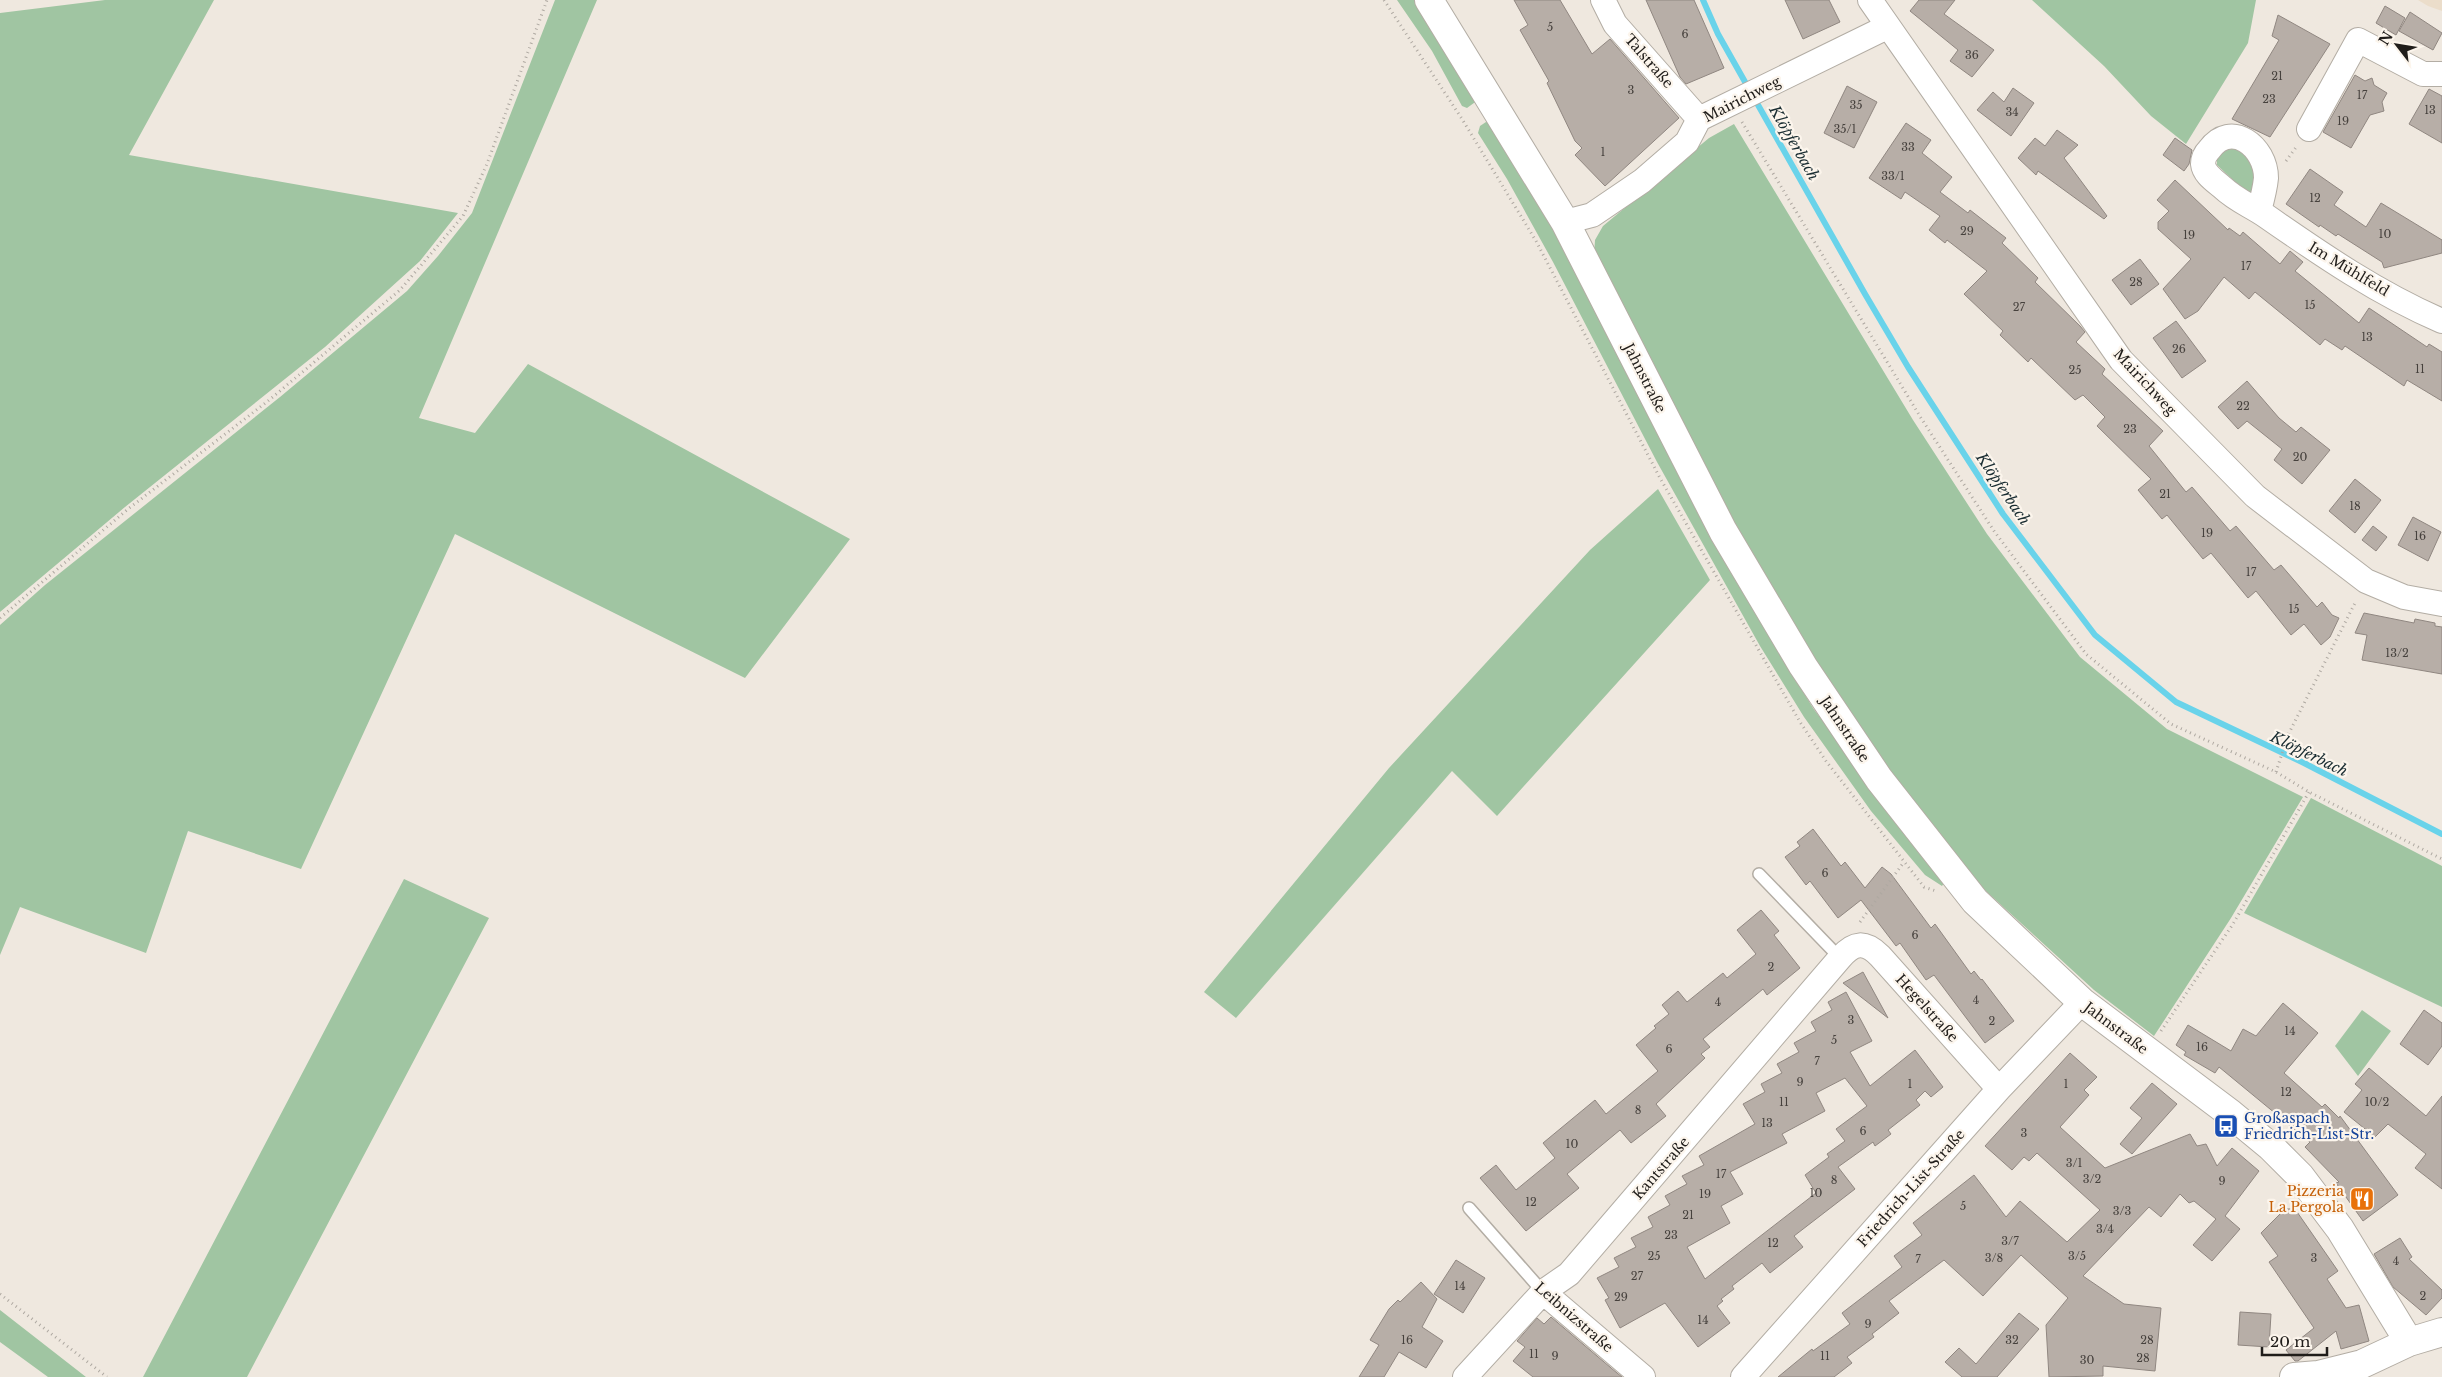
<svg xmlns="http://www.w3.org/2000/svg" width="2442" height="1377" font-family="'Libre Baskerville',serif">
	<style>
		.education { fill: #ebddca }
		.green { fill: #a0c5a2 }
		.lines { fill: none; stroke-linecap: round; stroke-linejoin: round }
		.stream { stroke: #69d3ea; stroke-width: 6 }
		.building { fill: #b7aea7; stroke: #908781; fill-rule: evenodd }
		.lane-casing { stroke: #b3ada4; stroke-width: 14 }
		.street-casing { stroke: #b3ada4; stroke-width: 26 }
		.secondary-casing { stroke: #b3ada4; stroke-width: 30 }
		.path { stroke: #aea8a1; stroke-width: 3; stroke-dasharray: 1 4; stroke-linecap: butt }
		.lane { stroke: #fff; stroke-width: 11 }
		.street { stroke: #fff; stroke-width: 24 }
		.secondary { stroke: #fff; stroke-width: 28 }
		.labels { text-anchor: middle; stroke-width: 4.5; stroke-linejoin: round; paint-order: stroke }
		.number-label { font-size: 11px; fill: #46413d }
		.street-label { font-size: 14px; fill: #201d1a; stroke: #fcf5ec }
		.transit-label { font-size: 14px; fill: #164399; stroke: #fcf5ec; text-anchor: start }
		.food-label { font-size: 14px; fill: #c56008; stroke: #fcf5ec; text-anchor: end }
		.water-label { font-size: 15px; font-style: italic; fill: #1a2d32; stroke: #fcf5ec }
	</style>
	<rect width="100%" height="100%" fill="#efe8df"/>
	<path class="education" d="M 2418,0 L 2442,0 L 2442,11 L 2428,6 Z"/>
	<path class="green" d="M 105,0 L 214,0 L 129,155 L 458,213 L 420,261 L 325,347 L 125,507 L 0,612 L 0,13 Z
		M 555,0 L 597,0 L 419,418 L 475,433 L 528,364 L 850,539 L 745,678 L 455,534 L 301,869 L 188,831 L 146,953 L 20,907 L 0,955 L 0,625 L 45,585 L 280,397 L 407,291 L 438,256 L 472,213 Z
		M 1397,0 L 1418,0 L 1478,100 L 1467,108 L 1462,106 L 1432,51 Z
		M 2032,0 L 2256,0 L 2248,43 L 2186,144 L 2151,116 L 2104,66 Z
		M 1486,122 L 1495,123 L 1551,225 L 1687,488 L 1755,613 L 1813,708 L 1944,883 L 1942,886 L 1925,875 L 1871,811 L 1804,717 L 1760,646 L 1657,462 L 1553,262 L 1507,179 L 1478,133 L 1480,126 Z
		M 1734,124 L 1913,420 L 1987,534 L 2080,657 L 2167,729 L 2303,797 L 2231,918 L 2154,1036 L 2094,990 L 1952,860 L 1815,666 L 1737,531 L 1594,256 L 1595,240 L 1603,226 L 1709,138 Z
		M 2225,149 L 2237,149 C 2256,163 2255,171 2253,193 L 2248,194 L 2217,165 L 2217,158 Z
		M 1658,489 L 1710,580 L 1497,816 L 1452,771 L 1236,1018 L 1204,992 L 1389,768 L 1590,550 Z
		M 2311,798 L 2442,866 L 2442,1007 L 2244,913 Z
		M 404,879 L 489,918 L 247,1377 L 143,1377 Z
		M 2362,1010 L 2391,1031 L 2358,1076 L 2335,1046 Z
		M 0,1310 L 86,1377 L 48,1377 L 0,1342 Z"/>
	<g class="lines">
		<path class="stream" d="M 1703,0 L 1718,34 L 1762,112 L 1865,294 L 1908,367 L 2003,514 L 2095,635 L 2176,702 L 2304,763 L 2442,834"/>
	</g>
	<path class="building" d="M 1514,0 L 1560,0 L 1592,54 L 1610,39 L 1679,118 L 1605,186 L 1575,155 L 1582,148 L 1575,141 L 1547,83 L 1549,81 L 1520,30 L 1528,25 Z
		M 1646,0 L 1694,0 L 1724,68 L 1686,84 L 1680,77 Z
		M 1785,0 L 1829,0 L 1840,22 L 1803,39 Z
		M 1919,0 L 1955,0 L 1944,14 L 1994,50 L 1972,77 L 1950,61 L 1958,50 L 1910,11 Z
		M 2385,6 L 2405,18 L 2396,35 L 2376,23 Z
		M 2410,12 L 2442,33 L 2433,50 L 2399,31 Z
		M 2278,15 L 2330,44 L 2270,137 L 2232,119 L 2279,40 L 2272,36 Z
		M 2355,75 L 2365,81 L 2372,78 L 2374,85 L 2387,93 L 2382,102 L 2384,111 L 2370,115 L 2351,148 L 2323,132 Z
		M 1847,86 L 1877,102 L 1854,148 L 1824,133 Z
		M 2013,88 L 2034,103 L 2011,136 L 1977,110 L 1993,92 L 2004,102 Z
		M 2429,89 L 2442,96 L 2442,143 L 2409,124 Z
		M 1906,123 L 1931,140 L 1922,153 L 1952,177 L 1940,192 L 1968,213 L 1970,210 L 2006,238 L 2002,243 L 2038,278 L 2035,282 L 2080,326 L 2085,332 L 2076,342 L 2105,369 L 2102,374 L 2163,431 L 2149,446 L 2186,492 L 2192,487 L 2230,531 L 2236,526 L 2274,570 L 2281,565 L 2317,607 L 2322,602 L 2332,615 L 2339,618 L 2330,637 L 2321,645 L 2304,624 L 2291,635 L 2256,591 L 2248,598 L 2211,553 L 2203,559 L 2167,515 L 2162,519 L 2138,490 L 2151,479 L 2097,426 L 2105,417 L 2083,395 L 2075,400 L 2031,358 L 2028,362 L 2000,335 L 2003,331 L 1964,294 L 1987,271 L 1947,240 L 1945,243 L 1929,230 L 1940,216 L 1905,192 L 1901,199 L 1869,178 Z
		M 2057,130 L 2078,145 L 2064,158 L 2107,216 L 2104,219 L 2038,171 L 2036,175 L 2018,158 L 2035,138 L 2045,146 Z
		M 2175,138 L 2192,150 L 2189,164 L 2184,171 L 2163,155 Z
		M 2310,169 L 2343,192 L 2334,205 L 2366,227 L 2381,203 L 2442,240 L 2442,253 L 2384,268 L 2382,262 L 2338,234 L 2336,236 L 2320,225 L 2319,227 L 2286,204 Z
		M 2175,180 L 2228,230 L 2229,228 L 2240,236 L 2243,232 L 2280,264 L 2290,251 L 2303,262 L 2295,271 L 2359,323 L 2369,308 L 2427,347 L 2429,344 L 2442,352 L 2442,401 L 2407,380 L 2404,386 L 2345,346 L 2342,350 L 2325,339 L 2320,345 L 2255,292 L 2249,299 L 2224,277 L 2198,311 L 2185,319 L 2163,289 L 2191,259 L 2158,229 L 2158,222 L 2169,211 L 2157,200 Z
		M 2140,259 L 2159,284 L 2131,305 L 2112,280 Z
		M 2176,321 L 2206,361 L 2182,378 L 2153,338 Z
		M 2247,381 L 2279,418 L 2296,432 L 2301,427 L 2330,450 L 2302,484 L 2274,460 L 2282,449 L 2247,421 L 2238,429 L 2218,407 Z
		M 2355,479 L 2381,500 L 2355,533 L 2329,511 Z
		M 2413,517 L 2441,532 L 2428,561 L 2398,545 Z
		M 2373,526 L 2387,537 L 2376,551 L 2362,540 Z
		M 2364,613 L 2414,623 L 2415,619 L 2435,623 L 2435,626 L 2442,627 L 2442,674 L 2362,660 L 2367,635 L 2355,633 Z
		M 1813,829 L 1841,866 L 1845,862 L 1865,888 L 1882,867 L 1891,874 L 1931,928 L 1935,924 L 1971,974 L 1974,971 L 1981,980 L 1982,979 L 2014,1021 L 1985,1043 L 1934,975 L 1926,980 L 1900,943 L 1896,946 L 1861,900 L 1838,918 L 1810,881 L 1806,885 L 1785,857 L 1800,846 L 1797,842 Z
		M 1761,910 L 1779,931 L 1774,935 L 1800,968 L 1767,995 L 1763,989 L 1703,1039 L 1710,1047 L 1701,1054 L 1705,1058 L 1656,1104 L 1666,1116 L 1631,1143 L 1620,1130 L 1567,1174 L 1579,1188 L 1526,1231 L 1480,1178 L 1496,1165 L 1516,1190 L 1555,1158 L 1543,1143 L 1595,1100 L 1606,1114 L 1658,1071 L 1636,1045 L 1656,1028 L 1654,1026 L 1669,1014 L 1662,1005 L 1678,991 L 1687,1002 L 1723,973 L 1727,978 L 1756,954 L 1737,930 Z
		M 1863,972 L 1888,1018 L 1843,983 Z
		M 1846,992 L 1872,1041 L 1850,1052 L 1870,1086 L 1915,1050 L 1943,1087 L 1931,1097 L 1925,1091 L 1916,1100 L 1920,1105 L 1888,1130 L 1891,1134 L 1875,1146 L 1873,1142 L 1838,1167 L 1855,1189 L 1794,1236 L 1803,1247 L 1770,1273 L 1762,1263 L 1732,1286 L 1734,1289 L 1721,1299 L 1723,1301 L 1717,1306 L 1730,1323 L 1698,1347 L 1665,1303 L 1620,1328 L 1605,1300 L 1609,1298 L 1597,1278 L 1619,1267 L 1614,1258 L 1636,1247 L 1631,1238 L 1653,1227 L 1648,1217 L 1670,1205 L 1665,1196 L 1687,1184 L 1682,1176 L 1704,1165 L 1699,1156 L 1755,1124 L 1743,1104 L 1765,1092 L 1761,1084 L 1782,1073 L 1777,1064 L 1799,1052 L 1794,1043 L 1816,1031 L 1811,1022 L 1832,1010 L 1828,1002 ZM 1845,1078 L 1867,1106 L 1836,1129 L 1845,1141 L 1827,1154 L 1829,1157 L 1805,1175 L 1816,1193 L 1705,1279 L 1687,1247 L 1730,1223 L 1721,1206 L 1743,1194 L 1730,1172 L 1787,1143 L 1782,1134 L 1825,1111 L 1816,1093 Z
		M 2283,1003 L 2318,1033 L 2284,1073 L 2322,1107 L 2325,1104 L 2339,1118 L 2340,1116 L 2398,1195 L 2363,1221 L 2336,1183 L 2339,1182 L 2305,1147 L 2310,1142 L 2219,1067 L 2215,1073 L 2184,1055 L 2186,1052 L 2176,1045 L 2188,1025 L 2231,1051 L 2243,1029 L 2256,1036 Z
		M 2424,1010 L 2442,1023 L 2442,1046 L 2428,1065 L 2400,1044 Z
		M 2070,1053 L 2097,1077 L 2084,1090 L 2089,1095 L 2060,1127 L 2105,1168 L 2190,1134 L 2197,1146 L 2206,1144 L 2217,1166 L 2232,1148 L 2259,1171 L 2225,1216 L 2240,1229 L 2212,1261 L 2193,1245 L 2216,1219 L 2194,1201 L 2189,1203 L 2180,1194 L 2161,1217 L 2149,1207 L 2083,1276 L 2124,1304 L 2161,1308 L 2155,1371 L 2103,1366 L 2103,1376 L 2049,1377 L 2046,1325 L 2068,1298 L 2021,1255 L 1983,1296 L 1944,1260 L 1889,1301 L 1899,1313 L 1872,1334 L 1874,1337 L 1847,1357 L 1852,1363 L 1834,1377 L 1778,1377 L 1812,1349 L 1813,1351 L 1850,1324 L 1842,1313 L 1902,1267 L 1894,1256 L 1922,1235 L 1913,1223 L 1974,1175 L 2006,1217 L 2020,1201 L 2067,1242 L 2100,1210 L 2037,1153 L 2029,1161 L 2024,1157 L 2012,1170 L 1985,1146 Z
		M 2369,1068 L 2426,1116 L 2442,1096 L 2442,1189 L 2415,1168 L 2426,1154 L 2388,1124 L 2375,1137 L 2344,1112 L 2362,1090 L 2355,1084 Z
		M 2152,1083 L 2177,1104 L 2132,1154 L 2120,1144 L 2142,1118 L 2130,1108 Z
		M 2285,1209 L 2295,1209 L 2338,1271 L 2327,1279 L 2346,1308 L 2359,1305 L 2369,1341 L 2341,1349 L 2336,1331 L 2298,1361 L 2295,1361 L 2286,1350 L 2314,1328 L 2269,1262 L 2278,1256 L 2261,1233 Z
		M 2400,1238 L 2412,1257 L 2409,1259 L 2442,1290 L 2442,1298 L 2426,1315 L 2393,1287 L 2374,1254 Z
		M 1456,1260 L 1485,1278 L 1463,1313 L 1434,1294 Z
		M 1421,1282 L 1437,1299 L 1422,1327 L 1443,1341 L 1426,1368 L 1399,1352 L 1384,1377 L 1359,1377 L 1379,1345 L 1370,1340 L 1389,1309 L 1398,1300 L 1400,1302 Z
		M 2240,1312 L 2271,1314 L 2269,1347 L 2238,1345 Z
		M 2019,1313 L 2039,1329 L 1997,1377 L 1962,1377 L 1945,1362 L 1959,1348 L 1976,1364 Z
		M 1551,1317 L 1617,1373 L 1622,1377 L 1533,1377 L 1513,1361 L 1525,1347 L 1517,1341 L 1537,1318 L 1544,1324 Z"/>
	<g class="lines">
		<defs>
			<path id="lane" d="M 1759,874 L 1840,958
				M 1469,1208 L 1543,1292"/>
			<path id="street" d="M 1603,0 L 1615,24 L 1699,119
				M 1870,0 L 2121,360 L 2255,496 L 2366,581 L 2404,597 L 2442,604
				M 2309,129 L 2358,40 L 2423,74 L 2442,74
				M 2259,211 C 2262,200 2265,189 2266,178 C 2266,147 2231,119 2209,150 C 2205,154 2203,158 2203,164 C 2204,174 2215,181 2222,187 C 2237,201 2250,205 2266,216 C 2322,255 2379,294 2442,321
				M 1565,222 L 1592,215 L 1642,181 L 1687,142 L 1699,119 L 1887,27
				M 1543,1292 L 1643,1377
				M 1465,1377 L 1543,1292 L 1569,1274 L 1840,958 C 1854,942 1865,941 1880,956 L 1999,1089
				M 1743,1377 L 1999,1089 L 2082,1002"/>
			<path id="secondary" d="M 1429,0 L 1565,222 L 1723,531 L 1803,666 L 1879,779 L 1975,901 L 2082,1002 L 2231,1114 L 2271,1147 L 2300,1176 L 2340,1229 L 2409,1342
				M 2294,1377 L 2318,1375 L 2362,1364 L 2409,1342 L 2442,1332"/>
		</defs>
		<use href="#lane" class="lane-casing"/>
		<use href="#street" class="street-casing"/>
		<use href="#secondary" class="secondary-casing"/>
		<path class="path" d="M 1384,0 L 1462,119 L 1536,241 L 1660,478 L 1800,722 L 1826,761 L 1924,887 L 1936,891
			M 1742,122 L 1921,418 L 1994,531 L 2086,654 L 2171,724 L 2276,772 L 2309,792 L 2442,859
			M 2286,161 L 2297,146
			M 0,618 L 128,509 L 268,401 L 400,290 L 463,216 L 487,164 L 547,0
			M 2276,772 L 2288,735 L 2356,601
			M 1860,922 L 1904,862
			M 2161,1031 L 2233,924 L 2309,792
			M 0,1294 L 107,1377"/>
		<use href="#lane" class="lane"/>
		<use href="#street" class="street"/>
		<use href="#secondary" class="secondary"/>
	</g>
	<defs>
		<symbol id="bus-square" viewBox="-11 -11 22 22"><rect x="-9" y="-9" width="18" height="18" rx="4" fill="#1a4fb4" stroke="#fcf5ec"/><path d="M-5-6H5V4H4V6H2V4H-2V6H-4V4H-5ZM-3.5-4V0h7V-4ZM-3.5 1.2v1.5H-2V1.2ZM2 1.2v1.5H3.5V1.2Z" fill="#fff"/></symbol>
		<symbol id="restaurant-square" viewBox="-11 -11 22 22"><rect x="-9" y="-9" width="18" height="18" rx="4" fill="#e8710a" stroke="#fcf5ec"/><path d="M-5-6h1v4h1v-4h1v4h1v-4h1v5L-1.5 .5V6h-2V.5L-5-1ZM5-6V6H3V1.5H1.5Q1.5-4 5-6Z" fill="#fff"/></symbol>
	</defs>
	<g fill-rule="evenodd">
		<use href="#bus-square" x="2212" y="1112" width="28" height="28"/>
		<use href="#restaurant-square" x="2348" y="1185" width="28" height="28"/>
	</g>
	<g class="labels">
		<g class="number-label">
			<text x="1550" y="31">5</text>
			<text x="1685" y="38">6</text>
			<text x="1972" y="59">36</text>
			<text x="2277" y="80">21</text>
			<text x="1631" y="94">3</text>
			<text x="2362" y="99">17</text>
			<text x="2269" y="103">23</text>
			<text x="1856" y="109">35</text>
			<text x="2430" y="114">13</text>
			<text x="2012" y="116">34</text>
			<text x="2343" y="125">19</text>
			<text x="1845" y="133">35/1</text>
			<text x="1908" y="151">33</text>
			<text x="1603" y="156">1</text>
			<text x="1893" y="180">33/1</text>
			<text x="2315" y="202">12</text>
			<text x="1967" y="235">29</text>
			<text x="2385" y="238">10</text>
			<text x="2189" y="239">19</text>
			<text x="2246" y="270">17</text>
			<text x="2136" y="286">28</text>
			<text x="2310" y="309">15</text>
			<text x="2019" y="311">27</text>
			<text x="2367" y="341">13</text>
			<text x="2179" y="353">26</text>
			<text x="2420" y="373">11</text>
			<text x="2075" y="374">25</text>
			<text x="2243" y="410">22</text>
			<text x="2130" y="433">23</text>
			<text x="2300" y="461">20</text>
			<text x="2165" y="498">21</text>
			<text x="2355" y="510">18</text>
			<text x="2207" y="537">19</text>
			<text x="2420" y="540">16</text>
			<text x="2251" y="576">17</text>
			<text x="2294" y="613">15</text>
			<text x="2397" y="657">13/2</text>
			<text x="1825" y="877">6</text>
			<text x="1915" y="939">6</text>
			<text x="1771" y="971">2</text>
			<text x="1976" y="1004">4</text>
			<text x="1718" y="1006">4</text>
			<text x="1851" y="1024">3</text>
			<text x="1992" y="1025">2</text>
			<text x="2290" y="1035">14</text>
			<text x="1834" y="1044">5</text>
			<text x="2202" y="1051">16</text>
			<text x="1669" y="1053">6</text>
			<text x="1817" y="1065">7</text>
			<text x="1800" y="1086">9</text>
			<text x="1910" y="1088">1</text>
			<text x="2066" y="1088">1</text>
			<text x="2286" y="1096">12</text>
			<text x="1784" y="1106">11</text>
			<text x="2377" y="1106">10/2</text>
			<text x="1638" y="1114">8</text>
			<text x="1767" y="1127">13</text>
			<text x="1863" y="1135">6</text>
			<text x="2024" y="1137">3</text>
			<text x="1572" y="1148">10</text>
			<text x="2074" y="1167">3/1</text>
			<text x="1721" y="1178">17</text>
			<text x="2092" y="1183">3/2</text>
			<text x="1834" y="1184">8</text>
			<text x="2222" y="1185">9</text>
			<text x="1816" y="1197">10</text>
			<text x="1705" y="1198">19</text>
			<text x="1531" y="1206">12</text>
			<text x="1963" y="1210">5</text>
			<text x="2122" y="1215">3/3</text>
			<text x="1688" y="1219">21</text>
			<text x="2105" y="1233">3/4</text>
			<text x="1671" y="1239">23</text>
			<text x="2010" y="1245">3/7</text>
			<text x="1773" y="1247">12</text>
			<text x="1654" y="1260">25</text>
			<text x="2077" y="1260">3/5</text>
			<text x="1994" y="1262">3/8</text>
			<text x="2314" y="1262">3</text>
			<text x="1918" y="1263">7</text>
			<text x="2396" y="1265">4</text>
			<text x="1637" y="1280">27</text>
			<text x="1460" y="1290">14</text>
			<text x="2423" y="1300">2</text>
			<text x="1621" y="1301">29</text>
			<text x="1703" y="1324">14</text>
			<text x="1868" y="1328">9</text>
			<text x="1407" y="1344">16</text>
			<text x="2012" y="1344">32</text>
			<text x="2147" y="1344">28</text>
			<text x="1534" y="1358">11</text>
			<text x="1555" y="1360">9</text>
			<text x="1825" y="1360">11</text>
			<text x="2143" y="1362">28</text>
			<text x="2087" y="1364">30</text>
		</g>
		<g class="street-label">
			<text transform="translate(1649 61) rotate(49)" y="5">Talstraße</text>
			<text transform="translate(1742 99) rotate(-27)" y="5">Mairichweg</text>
			<text transform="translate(2349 269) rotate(31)" y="5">Im Mühlfeld</text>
			<text transform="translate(1645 378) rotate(63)" y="5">Jahnstraße</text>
			<text transform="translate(2145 382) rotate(47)" y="5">Mairichweg</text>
			<text transform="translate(1845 729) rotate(56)" y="5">Jahnstraße</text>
			<text transform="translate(1927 1008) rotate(48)" y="5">Hegelstraße</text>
			<text transform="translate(2116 1028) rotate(37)" y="5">Jahnstraße</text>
			<text transform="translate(1661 1168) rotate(-49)" y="5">Kantstraße</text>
			<text transform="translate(1911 1188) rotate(-48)" y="5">Friedrich-List-Straße</text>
			<text transform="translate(1574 1317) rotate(41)" y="5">Leibnizstraße</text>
		</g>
		<g class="transit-label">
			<text x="2244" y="1123">Großaspach<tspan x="2244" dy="16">Friedrich-List-Str.</tspan></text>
		</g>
		<g class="food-label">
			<text x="2344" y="1196">Pizzeria<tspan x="2344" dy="16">La Pergola</tspan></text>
		</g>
		<g class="water-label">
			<text transform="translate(1794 143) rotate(60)" y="5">Klöpferbach</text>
			<text transform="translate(2003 489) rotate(56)" y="5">Klöpferbach</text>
			<text transform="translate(2309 754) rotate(26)" y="5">Klöpferbach</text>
		</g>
	</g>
	<g transform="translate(2397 45) rotate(301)" stroke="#fcf5ec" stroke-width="4" paint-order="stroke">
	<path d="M0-4L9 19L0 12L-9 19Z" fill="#201d1a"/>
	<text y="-8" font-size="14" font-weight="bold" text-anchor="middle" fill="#201d1a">N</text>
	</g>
	<path d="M2262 1347v8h65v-8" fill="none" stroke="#201d1a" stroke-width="2.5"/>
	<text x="2270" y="1347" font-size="15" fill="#201d1a" stroke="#fcf5ec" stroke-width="4" paint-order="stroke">20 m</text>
</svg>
